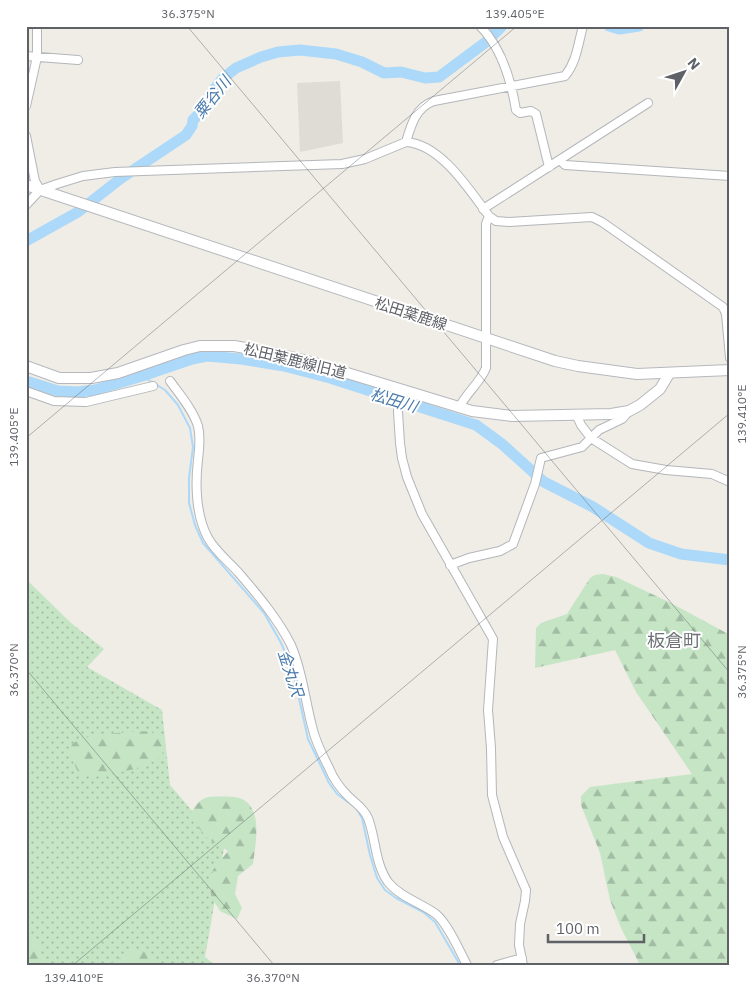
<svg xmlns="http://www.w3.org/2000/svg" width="756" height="991" font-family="'IBM Plex Sans','Noto Sans JP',sans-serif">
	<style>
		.education { fill: #dfdcd5 }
		.grass { fill: url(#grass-dots) }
		.forest { fill: url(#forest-firs) }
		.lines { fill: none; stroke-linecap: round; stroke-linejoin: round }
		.stream { stroke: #acd9f9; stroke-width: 2 }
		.river { stroke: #acd9f9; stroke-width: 11 }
		.street-casing { stroke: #b3b6ba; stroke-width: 10 }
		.secondary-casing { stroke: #b5b8bd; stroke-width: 12 }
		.street { stroke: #fff; stroke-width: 8 }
		.secondary { stroke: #fff; stroke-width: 10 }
		.ticks { fill: none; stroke: #5e6166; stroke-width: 1; stroke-opacity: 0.45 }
		.labels { text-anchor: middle; stroke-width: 4; stroke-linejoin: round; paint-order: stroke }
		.street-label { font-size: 15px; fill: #5e6166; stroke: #fff }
		.water-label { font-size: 16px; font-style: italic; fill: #497aab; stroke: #fff }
		.quarter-label { font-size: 18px; fill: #6f7377; stroke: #fff }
		.neatline { fill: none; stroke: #5e6166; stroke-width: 2 }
		.ticks-label { font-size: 12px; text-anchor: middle; fill: #5e6166 }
	</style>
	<defs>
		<pattern id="grass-dots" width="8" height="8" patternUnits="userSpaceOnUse" patternTransform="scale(1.25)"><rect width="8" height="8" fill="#c5e5c5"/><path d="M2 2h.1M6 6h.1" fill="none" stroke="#a3bda4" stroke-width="1.8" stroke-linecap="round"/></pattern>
		<pattern id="forest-firs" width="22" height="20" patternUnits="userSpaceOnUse" patternTransform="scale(1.25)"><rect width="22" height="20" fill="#c5e5c5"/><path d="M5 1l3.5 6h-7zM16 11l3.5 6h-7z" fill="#a3bda4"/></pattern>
	</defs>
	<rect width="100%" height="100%" fill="#efede6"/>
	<path class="education" d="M 340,81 L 343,143 L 300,152 L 297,83 Z"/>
	<path class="grass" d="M 27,580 L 71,623 L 104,649 L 87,667 L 162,710 L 170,785 L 224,848 L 205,957 L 215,965 L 26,965 Z"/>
	<path class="forest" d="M 603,574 L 616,577 L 671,603 L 730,635 L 730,965 L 640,965 L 621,928 L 610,900 L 600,853 L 581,805 L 581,796 L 590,787 L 692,774 L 636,692 L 615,650 L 535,668 L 536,628 L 541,623 L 567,614 L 590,578 L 595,575 Z
		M 149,731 L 160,736 L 166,745 C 164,752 160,758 154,761 C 140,771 97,776 80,776 C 77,769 68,755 71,747 C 75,733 136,732 149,731 Z
		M 209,797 C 219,797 235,795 244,800 C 263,812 255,846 253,864 L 238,876 L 235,894 L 242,908 L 237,919 L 220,911 L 212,898 L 209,887 L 213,870 L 228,851 L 208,839 L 189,817 C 194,808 198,799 209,797 Z
		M 26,937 L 36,940 L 44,959 L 53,965 L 26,965 Z
		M 132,951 L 149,952 L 161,963 L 160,965 L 108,965 Z"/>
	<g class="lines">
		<path class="stream" d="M 142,376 L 165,390 L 178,405 L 190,428 L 193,447 L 189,478 L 189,503 L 195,525 L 203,543 L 264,613 L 280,641 L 292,667 L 308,739 L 329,783 L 337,794 L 356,808 L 362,818 L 370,855 L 377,878 L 385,890 L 396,898 L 423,912 L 435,922 L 460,965"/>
		<path class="river" d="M 609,26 L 619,29 L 639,26
			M 26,241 L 78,212 L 120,179 L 186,135 L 192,126 L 193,120 L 207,106 L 213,91 L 222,79 L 236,68 L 261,57 L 278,52 L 300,50 L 336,54 L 362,62 L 384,73 L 401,72 L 425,78 L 439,77 L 486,42 L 502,26
			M 26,381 L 58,391 L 78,392 L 95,390 L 142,376 L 192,359 L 207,356 L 241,359 L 284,366 L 330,378 L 476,425 L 502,444 L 544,482 L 593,507 L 649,543 L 681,554 L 730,560"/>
		<defs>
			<path id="street" d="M 480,26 C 502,48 511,80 516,110 L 520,113 L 531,111 L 536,114 L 549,167
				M 26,56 L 78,60
				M 26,106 L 37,57 L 37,26
				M 26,136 L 35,181 L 40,190
				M 406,142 C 411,125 416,107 434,101 L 565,76 C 577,61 578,44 583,26
				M 561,161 L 565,165 L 730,176
				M 26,205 L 40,190 L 57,184 L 83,176 L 115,172 L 342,164 L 365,159 L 406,142 C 441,144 470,191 489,216 L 496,221 L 509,222 L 592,217 L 602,222 L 723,307 L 726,314 L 730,358
				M 483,209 L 648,103
				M 170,381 C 180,395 193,410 198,426 C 201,438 199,449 198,460 C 195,485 196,516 208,538 C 215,551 228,561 238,572 C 257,594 278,619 291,645 C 303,672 305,702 313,730 C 316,743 323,756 329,768 C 333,778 340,788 348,796 C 356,804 363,807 368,818 C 376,839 375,864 388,882 C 400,897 421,903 436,914 C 448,924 459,950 467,965
				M 399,390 L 398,412 L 400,443 L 402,458 L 407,477 L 422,514 L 493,639 L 488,710 L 491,748 L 492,795 L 503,837 L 526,890 L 525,901 L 520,924 L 519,945 L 523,965
				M 26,391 L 54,401 L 86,402 L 153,386
				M 459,408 C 466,393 480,383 486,368 L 486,224 L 489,216
				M 576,414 L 581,425 L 591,438 L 632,464 L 666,470 L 712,474 L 730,482
				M 450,565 L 469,558 L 500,551 L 513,544 L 535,484 L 541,458 L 582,447 L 599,430 L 622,419 L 629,411
				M 497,965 L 522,958"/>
			<path id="secondary" d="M 26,185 L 555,361 L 578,366 L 637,374 L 730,370
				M 26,366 L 59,378 L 91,378 L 118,373 L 184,350 L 200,346 L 234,346 L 279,354 L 311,362 L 472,411 L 512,416 L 611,414 L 629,411 L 640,405 L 660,389 L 669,374"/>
		</defs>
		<use href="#street" class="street-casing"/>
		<use href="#secondary" class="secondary-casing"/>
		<use href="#street" class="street"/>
		<use href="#secondary" class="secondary"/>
	</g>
	<path class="ticks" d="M 187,26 L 730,673M 26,438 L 517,26M 26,669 L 274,965M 73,965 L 730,413"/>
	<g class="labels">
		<g class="street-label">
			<text transform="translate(411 314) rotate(18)" y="5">松田葉鹿線</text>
			<text transform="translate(295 361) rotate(14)" y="5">松田葉鹿線旧道</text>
		</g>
		<g class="water-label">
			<text transform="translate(212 97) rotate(-51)" y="6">粟谷川</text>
			<text transform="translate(394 400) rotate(17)" y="6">松田川</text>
			<text transform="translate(291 673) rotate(72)" y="6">金丸沢</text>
		</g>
		<g class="quarter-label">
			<text x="674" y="647">板倉町</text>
		</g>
	</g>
	<rect width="756" height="991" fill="none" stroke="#ffffff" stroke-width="55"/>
	<g transform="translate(684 72) rotate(50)" stroke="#ffffff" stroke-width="4" paint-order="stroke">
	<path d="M0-4L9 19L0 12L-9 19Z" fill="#5e6166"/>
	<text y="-8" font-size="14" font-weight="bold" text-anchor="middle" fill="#5e6166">N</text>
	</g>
	<path d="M548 934v8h96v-8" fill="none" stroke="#5e6166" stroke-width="2.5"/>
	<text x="556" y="934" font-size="15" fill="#5e6166" stroke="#ffffff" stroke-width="4" paint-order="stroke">100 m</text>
	<rect x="28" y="28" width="700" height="936" class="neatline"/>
	<g class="ticks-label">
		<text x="188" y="18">36.375°N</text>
		<text x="515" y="18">139.405°E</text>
		<text transform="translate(742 414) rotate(-90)" y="4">139.410°E</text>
		<text transform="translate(14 437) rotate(-90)" y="4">139.405°E</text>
		<text transform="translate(14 670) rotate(-90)" y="4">36.370°N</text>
		<text transform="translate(742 672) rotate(-90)" y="4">36.375°N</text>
		<text x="74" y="982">139.410°E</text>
		<text x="273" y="982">36.370°N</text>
	</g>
</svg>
